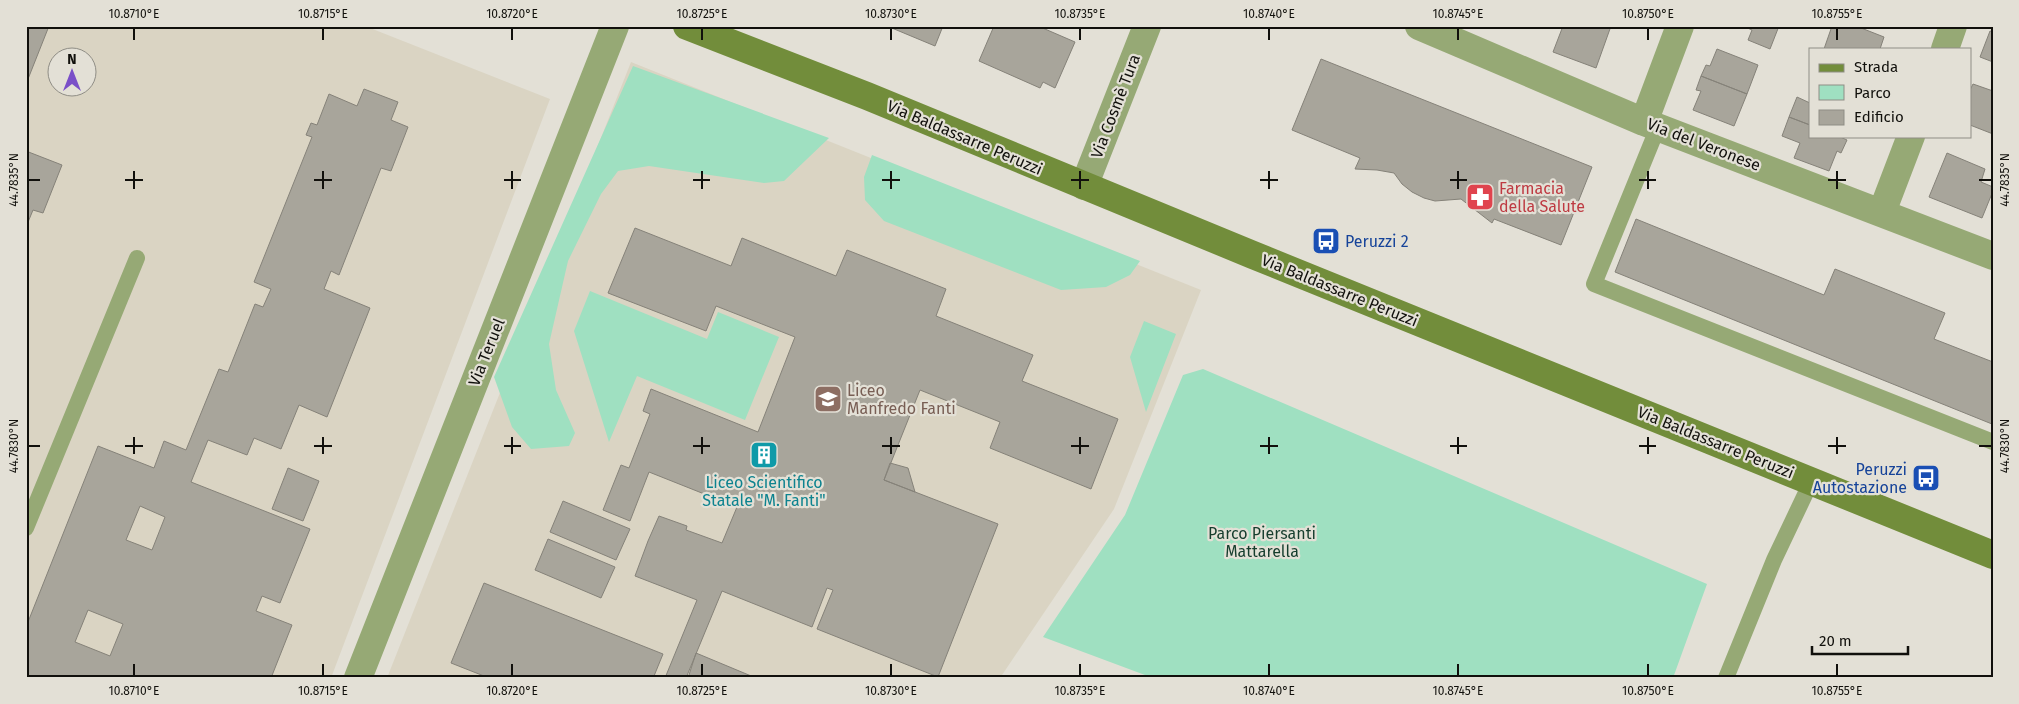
<svg xmlns="http://www.w3.org/2000/svg" width="2019" height="704" font-family="'Fira Sans',sans-serif">
	<style>
		.built { fill: #dad4c3; fill-rule: evenodd }
		.green { fill: #9fe0c1 }
		.building { fill: #a8a59b; stroke: #858279; fill-rule: evenodd }
		.lines { fill: none; stroke-linecap: round; stroke-linejoin: round }
		.lane { stroke: #96a975; stroke-width: 16 }
		.street { stroke: #96a975; stroke-width: 28 }
		.secondary { stroke: #728d3b; stroke-width: 28 }
		.ticks { fill: none; stroke: #11100c; stroke-width: 2 }
		.labels { text-anchor: middle; stroke-width: 4.5; stroke-linejoin: round; paint-order: stroke }
		.street-label { font-size: 16px; fill: #11100c; stroke: #e3e0d6 }
		.health-label { font-size: 16px; fill: #be3a42; stroke: #e3e0d6; text-anchor: start }
		.transit-label { font-size: 16px; fill: #164399; stroke: #e3e0d6; text-anchor: start }
		.education-label { font-size: 16px; fill: #785e54; stroke: #e3e0d6; text-anchor: start }
		.culture-label { font-size: 16px; fill: #0d838f; stroke: #e3e0d6 }
		.park-label { font-size: 16px; fill: #153d2d; stroke: #e3e0d6 }
		.neatline { fill: none; stroke: #11100c; stroke-width: 2 }
		.ticks-label { font-size: 12px; text-anchor: middle; fill: #11100c }
	</style>
	<rect width="100%" height="100%" fill="#e3e0d6"/>
	<path class="built" d="M 26,26 L 365,26 L 550,99 L 331,678 L 26,678 ZM 58,58 L 88,58 L 88,88 L 58,88 Z
		M 631,62 L 1201,290 L 1114,509 L 1000,678 L 387,678 Z"/>
	<path class="green" d="M 633,66 L 829,138 L 784,181 L 764,183 L 649,166 L 618,171 L 601,194 L 568,261 L 549,344 L 556,390 L 575,433 L 569,446 L 531,449 L 512,427 L 494,377 Z
		M 872,155 L 1140,261 L 1130,275 L 1106,287 L 1061,290 L 884,221 L 865,200 L 864,177 Z
		M 590,291 L 707,339 L 718,312 L 779,337 L 745,420 L 637,376 L 609,442 L 574,331 Z
		M 1144,321 L 1176,334 L 1146,412 L 1130,357 Z
		M 1203,369 L 1707,584 L 1673,678 L 1153,678 L 1043,637 L 1125,515 L 1183,375 Z"/>
	<path class="building" d="M 26,26 L 49,26 L 28,79 L 26,78 Z
		M 887,26 L 943,26 L 935,46 Z
		M 994,26 L 1038,26 L 1075,42 L 1055,88 L 1043,82 L 1040,88 L 979,61 Z
		M 1563,26 L 1611,26 L 1596,68 L 1553,52 Z
		M 1743,26 L 1779,26 L 1770,49 L 1748,40 L 1752,30 Z
		M 1832,26 L 1856,26 L 1884,37 L 1880,49 L 1824,49 Z
		M 1990,31 L 1993,32 L 1993,62 L 1980,57 Z
		M 1717,49 L 1758,65 L 1747,94 L 1701,76 L 1706,65 L 1710,66 Z
		M 1321,59 L 1592,167 L 1561,245 L 1494,219 L 1492,223 L 1461,199 L 1435,201 L 1424,198 L 1412,192 L 1402,184 L 1394,173 L 1377,170 L 1355,169 L 1360,158 L 1292,130 Z
		M 1701,76 L 1747,94 L 1734,126 L 1693,110 L 1701,91 L 1696,90 Z
		M 1973,84 L 1993,91 L 1993,134 L 1970,125 L 1970,90 Z
		M 364,89 L 398,102 L 391,120 L 408,127 L 391,171 L 381,168 L 339,275 L 331,271 L 324,289 L 370,308 L 327,417 L 299,405 L 281,449 L 254,438 L 247,455 L 208,440 L 191,482 L 310,529 L 280,603 L 262,596 L 256,611 L 292,625 L 271,678 L 26,678 L 26,627 L 98,446 L 154,468 L 164,441 L 186,450 L 219,369 L 228,372 L 255,304 L 263,307 L 271,289 L 254,282 L 312,137 L 306,135 L 311,123 L 317,125 L 329,94 L 357,106 ZM 140,506 L 165,517 L 152,550 L 126,540 ZM 88,610 L 123,624 L 110,656 L 75,642 Z
		M 1797,97 L 1810,103 L 1810,125 L 1789,117 Z
		M 1789,117 L 1810,125 L 1810,136 L 1838,136 L 1847,140 L 1841,153 L 1837,151 L 1829,171 L 1794,158 L 1800,143 L 1782,136 Z
		M 26,151 L 62,165 L 43,213 L 33,210 L 26,227 Z
		M 1947,153 L 1985,169 L 1981,182 L 1993,187 L 1993,191 L 1982,218 L 1929,197 Z
		M 1636,219 L 1824,295 L 1835,269 L 1945,313 L 1934,339 L 1993,362 L 1992,424 L 1615,272 Z
		M 635,228 L 731,266 L 742,238 L 836,276 L 847,250 L 893,268 L 946,289 L 936,316 L 1033,355 L 1022,381 L 1118,419 L 1091,489 L 990,448 L 1000,422 L 920,390 L 884,480 L 998,524 L 938,677 L 817,629 L 833,590 L 827,588 L 812,627 L 722,591 L 686,678 L 665,678 L 697,600 L 635,576 L 648,541 L 659,516 L 687,526 L 686,530 L 722,543 L 737,507 L 649,472 L 630,521 L 603,510 L 621,465 L 629,468 L 650,414 L 643,411 L 651,389 L 758,432 L 795,337 L 716,306 L 706,331 L 608,293 Z
		M 890,463 L 908,468 L 915,492 L 884,480 Z
		M 288,468 L 319,481 L 303,521 L 272,509 Z
		M 563,501 L 630,529 L 616,560 L 550,532 Z
		M 548,539 L 615,567 L 601,598 L 535,570 Z
		M 484,583 L 663,654 L 654,676 L 660,678 L 489,678 L 451,663 Z
		M 696,653 L 756,678 L 688,678 Z"/>
	<g class="lines">
		<path class="lane" d="M 1658,127 L 1594,284 L 1993,442
			M 26,528 L 137,258
			M 1726,678 L 1774,560 L 1812,480"/>
		<path class="street" d="M 1419,26 L 1644,122 L 1993,256
			M 1945,49 L 1953,26
			M 1644,122 L 1680,26
			M 1084,186 L 1147,26
			M 1882,212 L 1911,136
			M 358,678 L 615,26"/>
		<path class="secondary" d="M 687,26 L 867,96 L 1253,255 L 1993,555"/>
	</g>
	<path class="ticks" d="M 134,28 L 134,40M 323,28 L 323,40M 512,28 L 512,40M 702,28 L 702,40M 891,28 L 891,40M 1080,28 L 1080,40M 1269,28 L 1269,40M 1458,28 L 1458,40M 1648,28 L 1648,40M 1837,28 L 1837,40M 134,171 L 134,189M 323,171 L 323,189M 512,171 L 512,189M 702,171 L 702,189M 891,171 L 891,189M 1080,171 L 1080,189M 1269,171 L 1269,189M 1458,171 L 1458,189M 1648,171 L 1648,189M 1837,171 L 1837,189M 28,180 L 40,180M 125,180 L 143,180M 314,180 L 332,180M 504,180 L 521,180M 693,180 L 710,180M 882,180 L 900,180M 1071,180 L 1089,180M 1260,180 L 1278,180M 1450,180 L 1467,180M 1639,180 L 1656,180M 1828,180 L 1846,180M 1979,180 L 1992,180M 134,437 L 134,454M 323,437 L 323,454M 512,437 L 512,454M 702,437 L 702,454M 891,437 L 891,454M 1080,437 L 1080,454M 1269,437 L 1269,454M 1458,437 L 1458,454M 1648,437 L 1648,454M 1837,437 L 1837,454M 28,446 L 40,446M 125,446 L 143,446M 314,446 L 332,446M 504,446 L 521,446M 693,446 L 710,446M 882,446 L 900,446M 1071,446 L 1089,446M 1260,446 L 1278,446M 1450,446 L 1467,446M 1639,446 L 1656,446M 1828,446 L 1846,446M 1979,446 L 1992,446M 134,664 L 134,676M 323,664 L 323,676M 512,664 L 512,676M 702,664 L 702,676M 891,664 L 891,676M 1080,664 L 1080,676M 1269,664 L 1269,676M 1458,664 L 1458,676M 1648,664 L 1648,676M 1837,664 L 1837,676"/>
	<defs>
		<symbol id="pharmacy-square" viewBox="-11 -11 22 22"><rect x="-9" y="-9" width="18" height="18" rx="4" fill="#e0444e" stroke="#e3e0d6"/><path d="M-2-6h4v4h4v4h-4v4h-4v-4h-4v-4h4Z" fill="#fff"/></symbol>
		<symbol id="bus-square" viewBox="-11 -11 22 22"><rect x="-9" y="-9" width="18" height="18" rx="4" fill="#1a4fb4" stroke="#e3e0d6"/><path d="M-5-6H5V4H4V6H2V4H-2V6H-4V4H-5ZM-3.5-4V0h7V-4ZM-3.5 1.2v1.5H-2V1.2ZM2 1.2v1.5H3.5V1.2Z" fill="#fff"/></symbol>
		<symbol id="school-square" viewBox="-11 -11 22 22"><rect x="-9" y="-9" width="18" height="18" rx="4" fill="#8d6e63" stroke="#e3e0d6"/><path d="M0-5L7-2L0 1L-7-2ZM-4 1L0 2.5L4 1V4Q0 6-4 4Z" fill="#fff"/></symbol>
		<symbol id="building-square" viewBox="-11 -11 22 22"><rect x="-9" y="-9" width="18" height="18" rx="4" fill="#0f9aa8" stroke="#e3e0d6"/><path d="M-4-6H4V6H1V3H-1V6H-4ZM-2.5-4.3h1.7v1.8h-1.7ZM.8-4.3h1.7v1.8H.8ZM-2.5-1h1.7V.8h-1.7ZM.8-1h1.7V.8H.8Z" fill="#fff"/></symbol>
	</defs>
	<g fill-rule="evenodd">
		<use href="#pharmacy-square" x="1464" y="181" width="32" height="32"/>
		<use href="#bus-square" x="1310" y="225" width="32" height="32"/>
		<use href="#school-square" x="812" y="383" width="32" height="32"/>
		<use href="#building-square" x="748" y="439" width="32" height="32"/>
		<use href="#bus-square" x="1910" y="462" width="32" height="32"/>
	</g>
	<g class="labels">
		<g class="street-label">
			<text transform="translate(1115 106) rotate(-69)" y="6">Via Cosmè Tura</text>
			<text transform="translate(965 137) rotate(23)" y="6">Via Baldassarre Peruzzi</text>
			<text transform="translate(1704 144) rotate(21)" y="6">Via del Veronese</text>
			<text transform="translate(1340 290) rotate(22)" y="6">Via Baldassarre Peruzzi</text>
			<text transform="translate(486 352) rotate(-68)" y="6">Via Teruel</text>
			<text transform="translate(1716 442) rotate(22)" y="6">Via Baldassarre Peruzzi</text>
		</g>
		<g class="health-label">
			<text x="1499" y="194">Farmacia<tspan x="1499" dy="18">della Salute</tspan></text>
		</g>
		<g class="transit-label">
			<text x="1345" y="247">Peruzzi 2</text>
			<text x="1907" y="475" text-anchor="end">Peruzzi<tspan x="1907" dy="18">Autostazione</tspan></text>
		</g>
		<g class="education-label">
			<text x="847" y="396">Liceo<tspan x="847" dy="18">Manfredo Fanti</tspan></text>
		</g>
		<g class="culture-label">
			<text x="764" y="488">Liceo Scientifico<tspan x="764" dy="18">Statale "M. Fanti"</tspan></text>
		</g>
		<g class="park-label">
			<text x="1262" y="539">Parco Piersanti<tspan x="1262" dy="18">Mattarella</tspan></text>
		</g>
	</g>
	<rect width="2019" height="704" fill="none" stroke="#e3e0d6" stroke-width="55"/>
	<rect x="1809" y="48" width="162" height="90" fill="#e3e0d6" stroke="#8f8d85"/>
	<rect x="1819" y="64" width="25" height="8" fill="#728d3b" stroke="#8f8d85"/>
	<text x="1854" y="72" font-size="15" fill="#11100c">Strada</text>
	<rect x="1819" y="85" width="25" height="15" fill="#9fe0c1" stroke="#8f8d85"/>
	<text x="1854" y="98" font-size="15" fill="#11100c">Parco</text>
	<rect x="1819" y="110" width="25" height="15" fill="#a8a59b" stroke="#8f8d85"/>
	<text x="1854" y="122" font-size="15" fill="#11100c">Edificio</text>
	<g transform="translate(72 72)"><circle r="24" fill="#e3e0d6" stroke="#8f8d85"/>
	<path d="M0-4L9 19L0 12L-9 19Z" fill="#7a4fc8"/>
	<text y="-8" font-size="14" font-weight="bold" text-anchor="middle" fill="#11100c">N</text>
	</g>
	<path d="M1812 646v8h96v-8" fill="none" stroke="#11100c" stroke-width="2.5"/>
	<text x="1819" y="646" font-size="15" fill="#11100c" stroke="#e3e0d6" stroke-width="4" paint-order="stroke">20 m</text>
	<rect x="28" y="28" width="1964" height="648" class="neatline"/>
	<g class="ticks-label">
		<text x="134" y="18">10.8710°E</text>
		<text x="323" y="18">10.8715°E</text>
		<text x="512" y="18">10.8720°E</text>
		<text x="702" y="18">10.8725°E</text>
		<text x="891" y="18">10.8730°E</text>
		<text x="1080" y="18">10.8735°E</text>
		<text x="1269" y="18">10.8740°E</text>
		<text x="1458" y="18">10.8745°E</text>
		<text x="1648" y="18">10.8750°E</text>
		<text x="1837" y="18">10.8755°E</text>
		<text transform="translate(14 180) rotate(-90)" y="4">44.7835°N</text>
		<text transform="translate(2005 180) rotate(-90)" y="4">44.7835°N</text>
		<text transform="translate(14 446) rotate(-90)" y="4">44.7830°N</text>
		<text transform="translate(2005 446) rotate(-90)" y="4">44.7830°N</text>
		<text x="134" y="695">10.8710°E</text>
		<text x="323" y="695">10.8715°E</text>
		<text x="512" y="695">10.8720°E</text>
		<text x="702" y="695">10.8725°E</text>
		<text x="891" y="695">10.8730°E</text>
		<text x="1080" y="695">10.8735°E</text>
		<text x="1269" y="695">10.8740°E</text>
		<text x="1458" y="695">10.8745°E</text>
		<text x="1648" y="695">10.8750°E</text>
		<text x="1837" y="695">10.8755°E</text>
	</g>
</svg>
